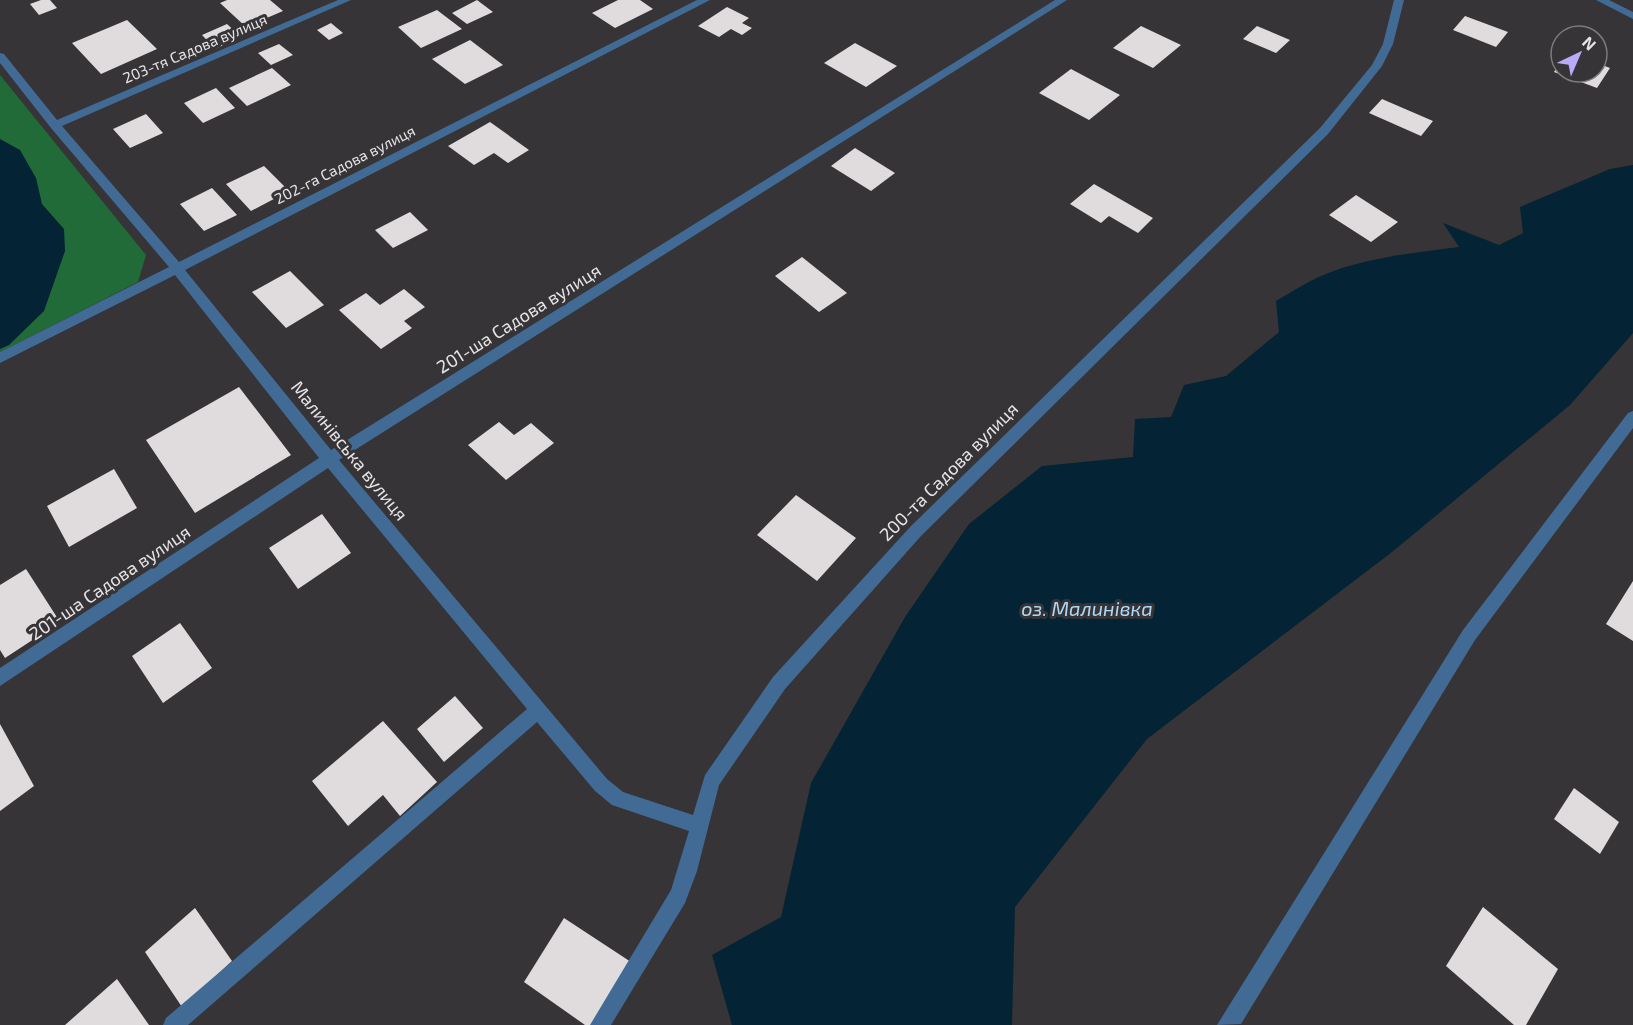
<svg xmlns="http://www.w3.org/2000/svg" width="1633" height="1025" font-family="'Exo 2',sans-serif">
	<style>
		.green { fill: #216b38 }
		.water { fill: #042334 }
		.building { fill: #e0dcde }
		.lines { fill: none; stroke-linecap: round; stroke-linejoin: round }
		.minor { fill: #416b95; fill-rule: evenodd }
		.labels { text-anchor: middle; stroke-width: 6; stroke-linejoin: round; paint-order: stroke }
		.far-street-label { font-size: 15px; fill: #e6e4e6; stroke: #363436 }
		.street-label { font-size: 18px; fill: #e6e4e6; stroke: #363436 }
		.water-label { font-size: 20px; font-style: italic; fill: #aed9f6; stroke: #363436 }
	</style>
	<rect width="100%" height="100%" fill="#363436"/>
	<path class="green" d="M 0,75 L 146,255 L 138,282 L 0,352 Z"/>
	<path class="water" d="M 0,139 L 20,150 L 36,178 L 42,204 L 64,229 L 65,251 L 44,311 L 9,345 L 0,349 Z
		M 1633,165 L 1633,333 L 1570,405 L 1392,552 L 1147,739 L 1015,907 L 1012,1025 L 732,1025 L 712,955 L 781,917 L 811,783 L 905,617 L 969,524 L 1042,466 L 1133,457 L 1135,419 L 1171,417 L 1184,385 L 1226,376 L 1279,332 L 1276,301 C 1292,292 1308,281 1326,274 C 1368,257 1414,253 1459,247 L 1443,223 L 1499,245 L 1523,233 L 1520,207 L 1610,169 Z"/>
	<path class="building" d="M 41,0 L 50,0 L 57,8 L 39,15 L 30,4 Z
		M 227,0 L 270,0 L 283,11 L 246,27 L 220,3 Z
		M 477,0 L 493,12 L 467,24 L 452,13 Z
		M 618,0 L 640,0 L 653,9 L 615,28 L 592,13 Z
		M 727,7 L 749,18 L 742,23 L 752,28 L 742,35 L 731,29 L 719,37 L 698,26 Z
		M 437,10 L 462,29 L 421,48 L 398,27 Z
		M 1465,16 L 1508,32 L 1496,47 L 1453,30 Z
		M 127,20 L 157,49 L 101,74 L 72,43 Z
		M 331,23 L 343,33 L 329,40 L 317,30 Z
		M 227,24 L 241,37 L 215,49 L 202,35 Z
		M 1141,26 L 1181,45 L 1153,68 L 1113,48 Z
		M 1257,26 L 1290,40 L 1276,53 L 1243,39 Z
		M 470,40 L 503,65 L 465,84 L 432,59 Z
		M 855,43 L 897,66 L 866,87 L 824,63 Z
		M 279,44 L 293,55 L 271,65 L 258,53 Z
		M 1561,61 L 1561,72 L 1597,72 L 1597,63 L 1610,68 L 1597,88 L 1554,72 Z
		M 272,68 L 291,85 L 247,106 L 229,88 Z
		M 1071,69 L 1120,95 L 1089,120 L 1039,93 Z
		M 216,88 L 235,108 L 203,123 L 184,103 Z
		M 1382,99 L 1433,121 L 1421,136 L 1369,113 Z
		M 146,114 L 163,133 L 130,148 L 113,129 Z
		M 490,122 L 529,150 L 508,163 L 494,153 L 474,165 L 448,146 Z
		M 855,148 L 895,173 L 871,191 L 831,166 Z
		M 264,166 L 289,191 L 251,211 L 226,184 Z
		M 1094,184 L 1153,218 L 1138,233 L 1109,216 L 1101,223 L 1070,204 Z
		M 212,188 L 237,215 L 204,231 L 180,204 Z
		M 1356,195 L 1398,222 L 1371,242 L 1329,215 Z
		M 410,212 L 428,230 L 393,248 L 375,230 Z
		M 802,257 L 847,293 L 819,312 L 775,276 Z
		M 290,271 L 324,305 L 286,328 L 252,292 Z
		M 404,289 L 425,307 L 404,321 L 412,328 L 381,349 L 339,310 L 366,293 L 380,305 Z
		M 239,387 L 291,455 L 195,513 L 146,440 Z
		M 499,422 L 514,435 L 531,423 L 554,443 L 506,480 L 468,445 Z
		M 114,469 L 137,508 L 69,547 L 47,506 Z
		M 796,495 L 856,538 L 817,581 L 757,535 Z
		M 322,514 L 351,553 L 298,589 L 269,548 Z
		M 26,569 L 60,622 L 5,658 L 0,650 L 0,585 Z
		M 1633,581 L 1633,641 L 1606,624 Z
		M 180,623 L 212,668 L 163,703 L 132,656 Z
		M 455,696 L 483,728 L 444,762 L 417,729 Z
		M 383,721 L 437,782 L 400,816 L 383,795 L 348,826 L 312,781 Z
		M 0,724 L 34,786 L 0,811 Z
		M 1574,788 L 1619,822 L 1600,854 L 1554,819 Z
		M 1483,907 L 1558,969 L 1526,1025 L 1514,1025 L 1446,966 Z
		M 195,908 L 232,961 L 182,1007 L 145,952 Z
		M 564,918 L 631,962 L 594,1025 L 585,1025 L 524,982 Z
		M 117,979 L 149,1025 L 65,1025 Z"/>
	<g class="lines">
		<path class="minor" d="M 338,0 L 351,0 L 62,126 L 179,262 L 697,0 L 710,0 L 185,270 L 331,450 L 1055,0 L 1067,0 L 339,460 L 607,779 L 623,792 L 693,815 L 705,775 L 773,677 L 911,526 L 1320,128 L 1372,65 L 1383,44 L 1394,0 L 1404,0 L 1393,44 L 1382,66 L 1328,134 L 921,536 L 785,689 L 719,785 L 697,871 L 685,903 L 611,1025 L 590,1025 L 671,890 L 689,831 L 612,805 L 595,791 L 537,722 L 188,1025 L 163,1025 L 166,1018 L 527,709 L 328,468 L 0,686 L 0,668 L 319,458 L 175,275 L 0,363 L 0,352 L 169,267 L 51,128 L 0,63 L 0,53 L 4,54 L 57,120 Z
			M 1596,0 L 1609,0 L 1633,12 L 1633,19 Z
			M 1633,411 L 1633,428 L 1475,640 L 1241,1024 L 1217,1025 L 1463,630 L 1628,413 Z"/>
	</g>
	<g class="labels">
		<g class="far-street-label">
			<text transform="translate(195 49) rotate(-23)" y="5">203-тя Садова вулиця</text>
			<text transform="translate(345 165) rotate(-27)" y="5">202-га Садова вулиця</text>
		</g>
		<g class="street-label">
			<text transform="translate(519 319) rotate(-32)" y="6">201-ша Садова вулиця</text>
			<text transform="translate(349 451) rotate(51)" y="6">Малинівська вулиця</text>
			<text transform="translate(949 472) rotate(-45)" y="6">200-та Садова вулиця</text>
			<text transform="translate(110 583) rotate(-34)" y="6">201-ша Садова вулиця</text>
		</g>
		<g class="water-label">
			<text x="1087" y="616">оз. Малинівка</text>
		</g>
	</g>
	<g transform="translate(1579 54) rotate(44)"><circle r="28" fill="#363436" stroke="#7c7a7c" stroke-width="1.5"/>
	<path d="M0-4.5L10 22L0 15L-10 22Z" fill="#b9abf7"/>
	<text y="-9" font-size="16" font-weight="bold" text-anchor="middle" fill="#e6e4e6">N</text>
	</g>
</svg>
